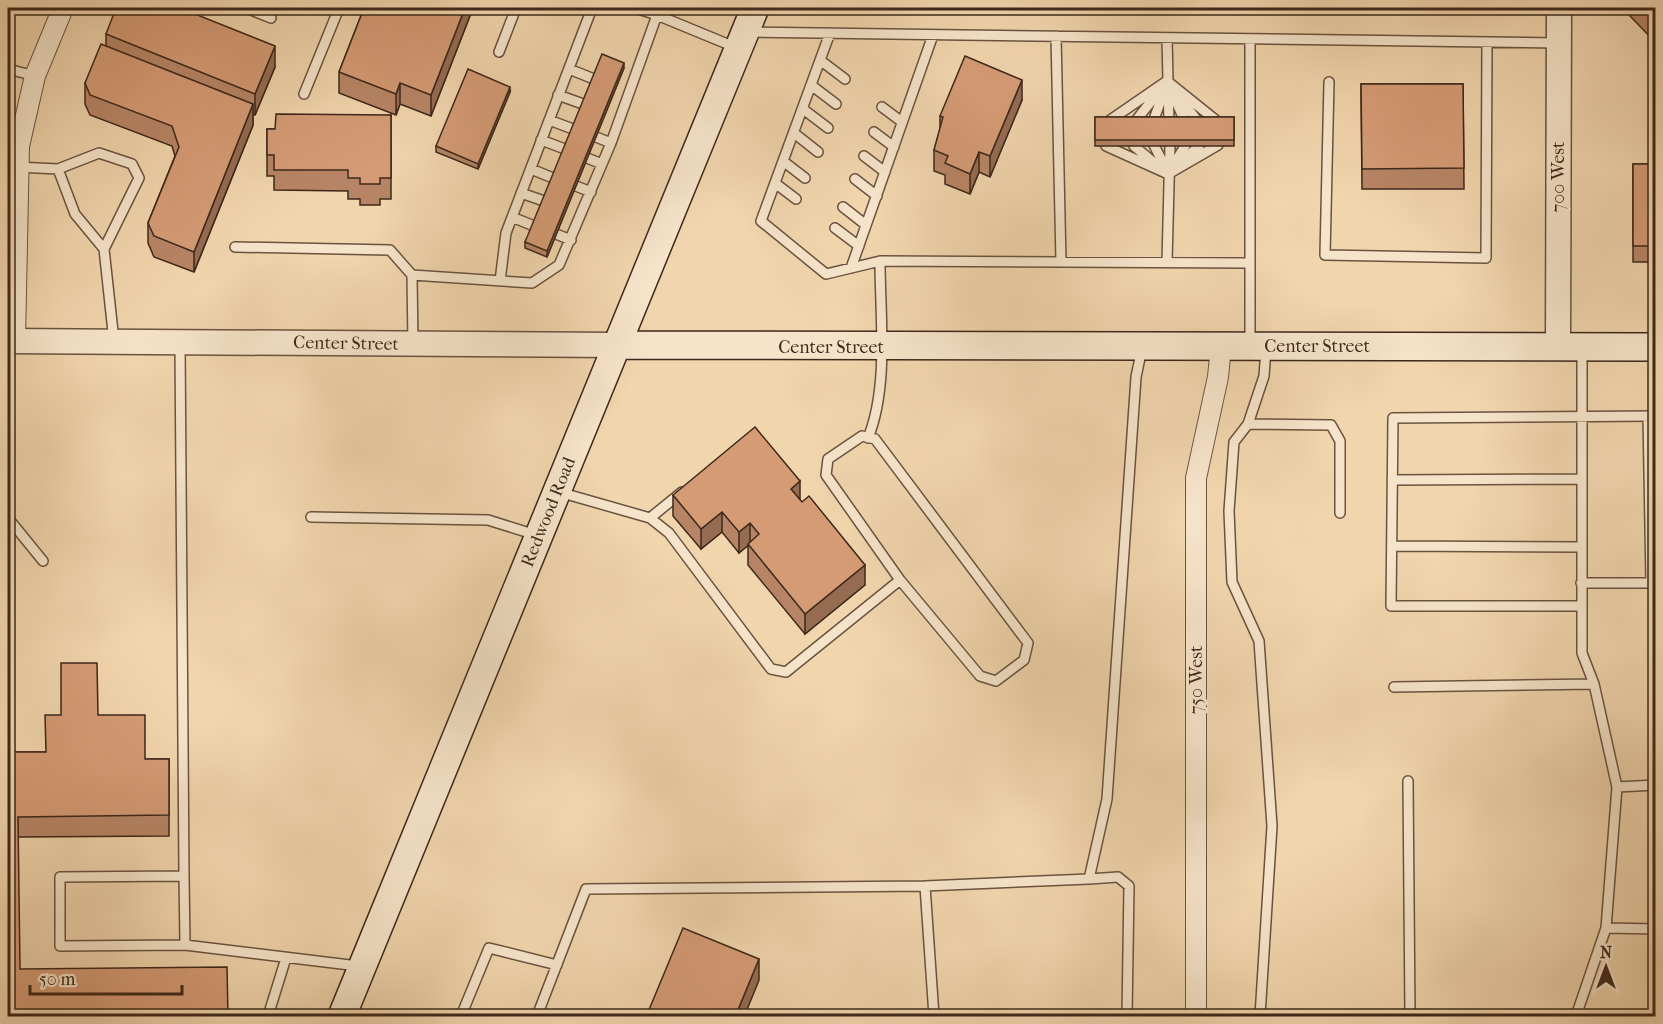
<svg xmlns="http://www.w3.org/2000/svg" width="1663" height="1024" font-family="'IM FELL French Canon',serif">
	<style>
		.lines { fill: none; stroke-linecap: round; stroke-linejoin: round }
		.service-casing { stroke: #6a5340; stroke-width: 12 }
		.minor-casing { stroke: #6a5340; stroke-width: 22 }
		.tertiary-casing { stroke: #6a5340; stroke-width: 27 }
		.secondary-casing { stroke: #3d281b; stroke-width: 30 }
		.service { stroke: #f6e4ca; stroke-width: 9 }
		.minor { stroke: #f6e4ca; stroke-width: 20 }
		.tertiary { stroke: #f6e4ca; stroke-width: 24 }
		.secondary { stroke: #f6e4ca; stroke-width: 27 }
		.wall { fill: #b78565; stroke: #3d281b; stroke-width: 1.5 }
		.shaded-wall { fill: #956c52; stroke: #3d281b; stroke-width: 1.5 }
		.building { fill: #d59b75; stroke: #3d281b; stroke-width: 1.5 }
		.labels { text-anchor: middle; stroke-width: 6; stroke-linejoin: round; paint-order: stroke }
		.street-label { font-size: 18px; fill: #3d281b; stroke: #f6e4ca }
	</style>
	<rect width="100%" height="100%" fill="#f1d5ad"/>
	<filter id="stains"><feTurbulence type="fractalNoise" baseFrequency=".00333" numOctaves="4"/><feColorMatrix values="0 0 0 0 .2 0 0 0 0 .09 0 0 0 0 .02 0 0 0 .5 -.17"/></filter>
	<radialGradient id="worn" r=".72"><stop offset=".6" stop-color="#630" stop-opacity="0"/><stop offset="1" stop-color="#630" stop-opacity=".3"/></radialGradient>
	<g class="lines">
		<defs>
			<path id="service" d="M 246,8 L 271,18
				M 635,8 L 657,15 L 658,8
				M 748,32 L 1558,43
				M 830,33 L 761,221 L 826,274 L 880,261 L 1250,263 L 1250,39
				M 1056,36 L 1061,262
				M 1167,38 L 1169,123
				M 499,52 L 516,8
				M 820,60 L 845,79
				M 8,69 L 35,76
				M 569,69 L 594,79
				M 1167,81 L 1218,122
				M 1329,82 L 1325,255 L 1486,258 L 1487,42
				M 811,85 L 836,104
				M 1176,93 L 1199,123
				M 304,94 L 339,8
				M 1173,94 L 1185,122
				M 558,95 L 583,104
				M 882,107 L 902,122
				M 803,109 L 828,128
				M 549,120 L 573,129
				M 1153,122 L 1166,86
				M 1106,123 L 1167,81
				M 1134,123 L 1160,90
				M 874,132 L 894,147
				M 794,133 L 818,152
				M 596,137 L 611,143
				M 541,140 L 565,149
				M 1154,145 L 1166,169
				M 1106,146 L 1168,174
				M 1134,146 L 1159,167
				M 864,156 L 885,172
				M 587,158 L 602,164
				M 783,161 L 805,178
				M 1181,162 L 1199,146
				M 1174,164 L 1185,146
				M 17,167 L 58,169 L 99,153 L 132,164 L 139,178 L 104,249 L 75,214 L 58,169
				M 531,169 L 553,178
				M 1168,174 L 1218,145
				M 855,179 L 877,196
				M 775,183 L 796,199
				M 576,186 L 591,192
				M 521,193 L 544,201
				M 843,207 L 866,225
				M 512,217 L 534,226
				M 835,228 L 859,246
				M 556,234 L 571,240
				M 235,247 L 390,250 L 412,275
				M 104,249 L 114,341
				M 1167,262 L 1170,145
				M 1250,263 L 1250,344
				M 851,268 L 933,35
				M 500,281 L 506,233 L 592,8
				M 413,343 L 412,275 L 532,283 L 559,265 L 611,143 L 657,15 L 737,48
				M 180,344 L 184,876 L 185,945 L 60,946 L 60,877 L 184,876
				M 1648,416 L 1651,583
				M 1248,424 L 1331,425 L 1340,441 L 1340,513
				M 868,438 C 889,386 880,316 880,261
				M 1392,480 L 1580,479
				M 559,492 L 650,518 L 682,492
				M 311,517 L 488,520 L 536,535
				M 8,518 L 43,561
				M 650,518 L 669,533 L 771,669 L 786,672 L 900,580 L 826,475 L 828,459 L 862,436 L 875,439 L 1028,643 L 1024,660 L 996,681 L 980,676 L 900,580
				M 1392,546 L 1581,547
				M 1581,583 L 1656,583
				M 1581,606 L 1391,606 L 1393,418 L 1656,416
				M 1394,687 L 1594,684
				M 1408,781 L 1410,1016
				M 1617,787 L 1656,785
				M 1089,879 L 1118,877 L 1129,886 L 1127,1016
				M 925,886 L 934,1016
				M 1606,928 L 1656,929
				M 185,945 L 358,966
				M 268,1016 L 286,958
				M 461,1016 L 489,948 L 557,965
				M 537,1016 L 586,889 L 925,886 L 1089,879 L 1107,799 L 1136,377 L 1142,348
				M 1260,1016 L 1272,826 L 1259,641 L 1232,582 L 1229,511 L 1234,442 L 1248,424 L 1264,376 L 1266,348
				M 1576,1016 L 1606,928 L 1617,787 L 1594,684 L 1582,653 L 1582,349"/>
			<path id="minor" d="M 15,341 L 19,146 L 35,76 L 63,8
				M 1196,1016 L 1196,478 L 1218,377 L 1221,346"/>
			<path id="tertiary" d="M 8,341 L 617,345
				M 1558,347 L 1559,8"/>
			<path id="secondary" d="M 617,345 L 1656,347
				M 342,1016 L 755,8"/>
		</defs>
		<use href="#service" class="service-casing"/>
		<use href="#minor" class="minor-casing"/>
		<use href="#tertiary" class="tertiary-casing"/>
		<use href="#secondary" class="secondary-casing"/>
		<use href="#service" class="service"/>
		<use href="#minor" class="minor"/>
		<use href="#tertiary" class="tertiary"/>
		<use href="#secondary" class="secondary"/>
	</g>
	<path class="wall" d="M 364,8 L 473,8 L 431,116 L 400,104 L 396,115 L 339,93 L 339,72 Z
		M 1630,8 L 1656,8 L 1656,43 L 1630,16 Z
		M 106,34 L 275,67 L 255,115 L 253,114 L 253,125 L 194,272 L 154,257 L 148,243 L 148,223 L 175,156 L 172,146 L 90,115 L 85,104 L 85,83 L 106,46 Z
		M 624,68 L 547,257 L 525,248 L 525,242 Z
		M 1361,84 L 1463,84 L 1464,189 L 1362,189 Z
		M 510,92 L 478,169 L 436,152 L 436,146 Z
		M 1022,100 L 990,177 L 979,172 L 970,194 L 945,184 L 945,175 L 934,171 L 934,150 L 940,129 L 940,116 Z
		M 391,115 L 391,199 L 380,199 L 380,205 L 360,205 L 360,199 L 348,199 L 348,191 L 274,190 L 274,176 L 267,176 L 267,129 L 275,129 Z
		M 1095,117 L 1234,117 L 1234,146 L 1095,146 Z
		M 1633,164 L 1656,164 L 1656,262 L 1633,262 Z
		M 673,495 L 800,500 L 865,585 L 805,634 L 748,565 L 748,545 L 739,553 L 722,532 L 701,549 L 673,516 Z
		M 98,715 L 145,759 L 169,759 L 169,836 L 18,837 L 8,1017 L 8,752 L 46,752 Z"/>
	<path class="shaded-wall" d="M 465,8 L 473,8 L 431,116 L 431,95 Z
		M 275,46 L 275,67 L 255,115 L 255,94 Z
		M 624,63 L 624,68 L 547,257 L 547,251 Z
		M 1022,80 L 1022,100 L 990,177 L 990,156 Z
		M 400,83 L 400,104 L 396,115 L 396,94 Z
		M 510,87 L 510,92 L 478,169 L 478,164 Z
		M 253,104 L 253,125 L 194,272 L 194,252 Z
		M 979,152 L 979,172 L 970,194 L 970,174 Z
		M 800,481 L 800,502 L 791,489 Z
		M 722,512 L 722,532 L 701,549 L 701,529 Z
		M 750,523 L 750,544 L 739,553 L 739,532 Z
		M 865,565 L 865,585 L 805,634 L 805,614 Z
		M 759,959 L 759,980 L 744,1017 L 735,1017 Z"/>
	<path class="building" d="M 116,8 L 180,8 L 275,46 L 255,94 L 106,34 Z
		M 364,8 L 465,8 L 431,95 L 400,83 L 396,94 L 339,72 Z
		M 1641,8 L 1656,8 L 1656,22 Z
		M 101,44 L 253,104 L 194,252 L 154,236 L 148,223 L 179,147 L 172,126 L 90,95 L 85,83 Z
		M 602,54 L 624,63 L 547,251 L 525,242 Z
		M 965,56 L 1022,80 L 990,156 L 979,152 L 970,174 L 945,163 L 948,156 L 934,150 L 943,117 L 940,116 Z
		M 468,69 L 510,87 L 478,164 L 436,146 Z
		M 1361,84 L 1463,84 L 1464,168 L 1362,169 Z
		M 276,114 L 391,115 L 391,178 L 380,178 L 380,184 L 360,184 L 360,178 L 348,178 L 348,170 L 274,170 L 274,155 L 267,155 L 267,129 L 275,129 Z
		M 1095,117 L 1234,117 L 1234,140 L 1095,140 Z
		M 1633,164 L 1656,164 L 1656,246 L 1633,246 Z
		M 755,427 L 800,481 L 791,489 L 802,502 L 809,496 L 865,565 L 805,614 L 748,544 L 759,534 L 750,523 L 739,532 L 722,512 L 701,529 L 673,495 Z
		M 61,663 L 97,663 L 98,715 L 145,715 L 145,759 L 169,759 L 169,815 L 18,817 L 20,969 L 227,967 L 228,1017 L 8,1017 L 8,752 L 46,752 L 45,715 L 61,715 Z
		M 683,928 L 759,959 L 735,1017 L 646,1017 Z"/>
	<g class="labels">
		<g class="street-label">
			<text transform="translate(1558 177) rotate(-90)" y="6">700 West</text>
			<text transform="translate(346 343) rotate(1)" y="6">Center Street</text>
			<text x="1317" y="352">Center Street</text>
			<text x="831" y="353">Center Street</text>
			<text transform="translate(548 512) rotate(-68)" y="6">Redwood Road</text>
			<text transform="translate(1196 680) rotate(-90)" y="6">750 West</text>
		</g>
	</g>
	<rect width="1663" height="1024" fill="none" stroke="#f1d5ad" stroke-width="30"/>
	<rect x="9" y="9" width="1645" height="1006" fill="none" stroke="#3d281b" stroke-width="3"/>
	<rect x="15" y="15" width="1633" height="994" fill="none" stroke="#3d281b" stroke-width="1.5"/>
	<g transform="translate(1606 967)" stroke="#f6e4ca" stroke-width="4.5" paint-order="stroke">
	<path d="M0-4.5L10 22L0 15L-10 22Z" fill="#3d281b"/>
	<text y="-9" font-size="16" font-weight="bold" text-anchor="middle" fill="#3d281b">N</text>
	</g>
	<path d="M30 985v9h152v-9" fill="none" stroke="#3d281b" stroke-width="3"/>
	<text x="39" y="985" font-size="18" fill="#3d281b" stroke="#f6e4ca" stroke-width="4.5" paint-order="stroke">50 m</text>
	<rect width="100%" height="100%" filter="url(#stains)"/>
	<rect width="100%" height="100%" fill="url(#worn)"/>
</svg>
